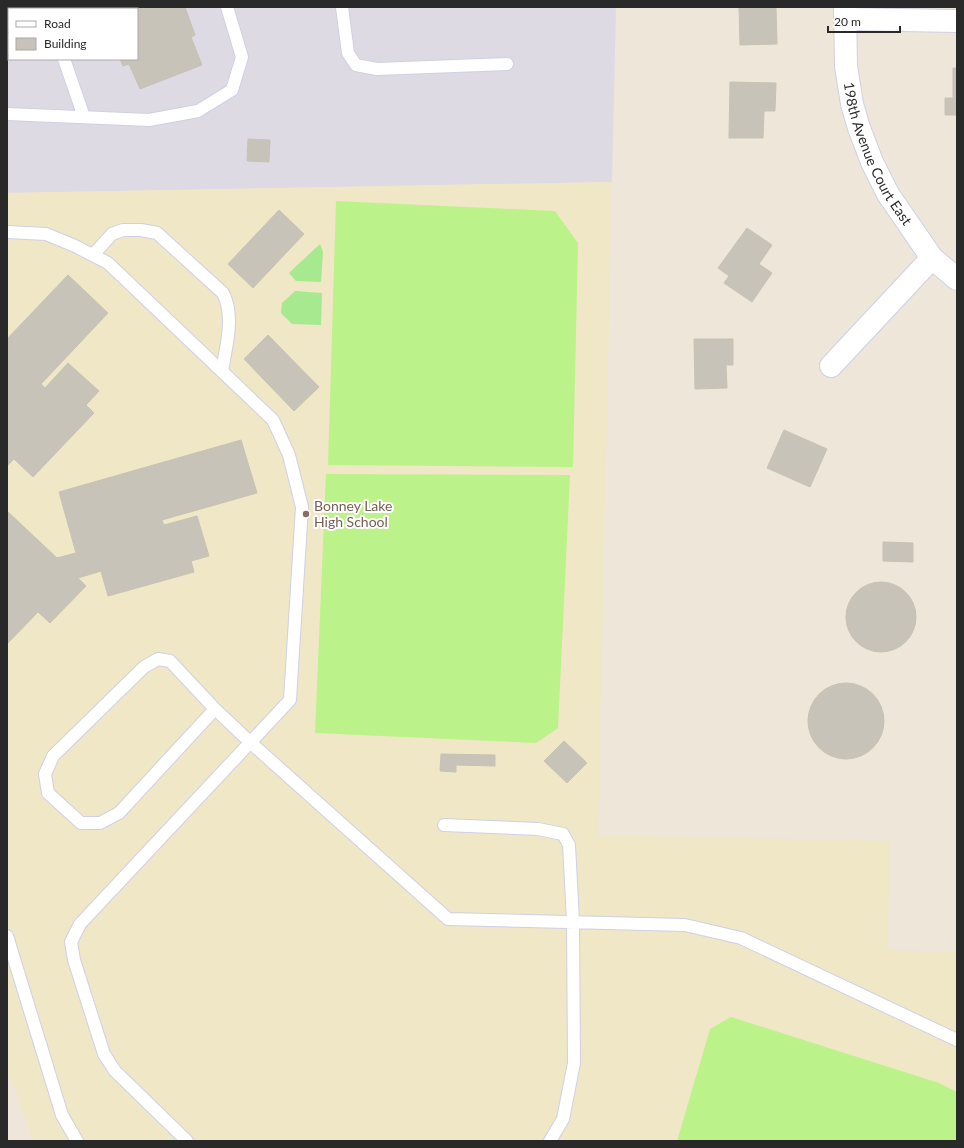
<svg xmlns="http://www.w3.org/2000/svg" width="964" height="1148" font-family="Lato,sans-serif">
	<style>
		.industrial { fill: #dedae4; fill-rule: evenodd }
		.education { fill: #f0e7c6 }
		.green { fill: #a6e98f }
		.pitch { fill: #bcf28a }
		.building { fill: #c8c3b9; stroke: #c8c2b2 }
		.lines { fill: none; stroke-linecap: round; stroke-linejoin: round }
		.service-casing { stroke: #ced0e4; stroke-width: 14 }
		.minor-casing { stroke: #ced0e4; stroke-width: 24 }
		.service { stroke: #fff; stroke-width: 12 }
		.minor { stroke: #fff; stroke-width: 22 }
		.education-dot { fill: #8d6e63; stroke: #fff; stroke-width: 1.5 }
		.labels { text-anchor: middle; stroke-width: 4; stroke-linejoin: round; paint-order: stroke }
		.street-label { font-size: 14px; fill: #292929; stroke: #fff }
		.education-label { font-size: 14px; fill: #785e54; stroke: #fff; text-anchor: start }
	</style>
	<rect width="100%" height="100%" fill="#ede6d9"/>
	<path class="industrial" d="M 7,7 L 616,7 L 612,182 L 7,193 ZM 9,9 L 137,9 L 137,59 L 9,59 Z"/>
	<path class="education" d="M 612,182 L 598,835 L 890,841 L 888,950 L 957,952 L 957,1141 L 34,1141 L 7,1071 L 7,193 Z"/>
	<path class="green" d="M 320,244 L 323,252 L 321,282 L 296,281 L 289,273 Z
		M 295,291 L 322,293 L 321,325 L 292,324 L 281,313 L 282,303 Z"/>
	<path class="pitch" d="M 336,201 L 555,211 L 578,243 L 573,467 L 328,465 Z
		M 326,474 L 570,475 L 558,728 L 536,743 L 315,733 Z
		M 731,1017 L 939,1083 L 957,1092 L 957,1141 L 677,1141 L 710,1029 Z"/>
	<path class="building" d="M 107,7 L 185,7 L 195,35 L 191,37 L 202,65 L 140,89 L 129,64 L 123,66 L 120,59 L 137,59 L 137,9 L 108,9 Z
		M 739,7 L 776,7 L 777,44 L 740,45 Z
		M 953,68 L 957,68 L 957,115 L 945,115 L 945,98 L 953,98 Z
		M 730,82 L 776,83 L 775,111 L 764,111 L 763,138 L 729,138 Z
		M 248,139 L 270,140 L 269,162 L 247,161 Z
		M 279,210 L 304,234 L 253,288 L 228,264 Z
		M 747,228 L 772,245 L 759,264 L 772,273 L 752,302 L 724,283 L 729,276 L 718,268 Z
		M 68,275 L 108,313 L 41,384 L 45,388 L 68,363 L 99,391 L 86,405 L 94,413 L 33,477 L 14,459 L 7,466 L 7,339 Z
		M 268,335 L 319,387 L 294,411 L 244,359 Z
		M 694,339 L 733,339 L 733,365 L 726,365 L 727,388 L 695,389 Z
		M 784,430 L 827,449 L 810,487 L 767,468 Z
		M 241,440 L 257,493 L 162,520 L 164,525 L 197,516 L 209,556 L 191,561 L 194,572 L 108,596 L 101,571 L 78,578 L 86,586 L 50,623 L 38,612 L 7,644 L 7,511 L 57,558 L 76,553 L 59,492 Z
		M 883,542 L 913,543 L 913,562 L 883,561 Z
		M846 617a35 35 0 1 1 70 0a35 35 0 1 1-70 0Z
		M808 721a38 38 0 1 1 76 0a38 38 0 1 1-76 0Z
		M 564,741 L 587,763 L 567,783 L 544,761 Z
		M 441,754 L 495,755 L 495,766 L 456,765 L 456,772 L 440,771 Z"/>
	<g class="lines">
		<defs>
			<path id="service" d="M 45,7 L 46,9
				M 342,7 L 348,53 L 356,65 L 377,69 L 507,64
				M 64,59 L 84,117
				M 7,114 L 149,120 L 198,111 L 232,90 L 242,57 L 227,7
				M 7,232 L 46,234 L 75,246 L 108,263 L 273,420 L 289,455 L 302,507 L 290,700 L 80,924 L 71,942 L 74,960 L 104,1054 L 115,1071 L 187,1141
				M 93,255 L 112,234 L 123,230 L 141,230 L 157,233 L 223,293 C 235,317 226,346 222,371
				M 215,709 L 119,813 L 100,823 L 81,823 L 48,793 L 45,774 L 53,756 L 144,667 L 158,659 L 170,661 L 215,709 L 251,743 L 448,919 L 685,925 L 741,938 L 957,1040
				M 444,825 L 538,829 L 563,834 L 569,845 L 573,921 L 574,1063 L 563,1119 L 550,1141
				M 7,936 L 62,1115 L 77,1141"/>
			<g id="minor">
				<path id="s1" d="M 845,7 L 846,66 L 852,104 L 859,128 L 872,162 L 888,194 L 932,258 L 957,279"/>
				<path d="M 845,19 L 957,21"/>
				<path d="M 831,366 L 932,258"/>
			</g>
		</defs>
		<use href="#service" class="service-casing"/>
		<use href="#minor" class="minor-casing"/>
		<use href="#service" class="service"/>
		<use href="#minor" class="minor"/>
	</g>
	<circle class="education-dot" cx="306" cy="514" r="4"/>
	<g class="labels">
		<g class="street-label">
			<text dy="5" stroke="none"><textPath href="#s1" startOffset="153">198th Avenue Court East</textPath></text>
		</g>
		<g class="education-label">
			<text x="314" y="511">Bonney Lake<tspan x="314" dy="16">High School</tspan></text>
		</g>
	</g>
	<rect width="964" height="1148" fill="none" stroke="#292929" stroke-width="16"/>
	<rect x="8" y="8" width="130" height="52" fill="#ffffff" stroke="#a9a9a9"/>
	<rect x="16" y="21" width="20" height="6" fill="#ffffff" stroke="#a9a9a9"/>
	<text x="44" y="28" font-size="12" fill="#292929">Road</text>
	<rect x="16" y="38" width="20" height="12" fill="#c8c3b9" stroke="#a9a9a9"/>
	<text x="44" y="48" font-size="12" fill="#292929">Building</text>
	<path d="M828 26v6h72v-6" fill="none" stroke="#292929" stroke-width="2"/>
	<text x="834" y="26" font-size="12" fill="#292929" stroke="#ffffff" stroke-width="3" paint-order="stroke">20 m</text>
</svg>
